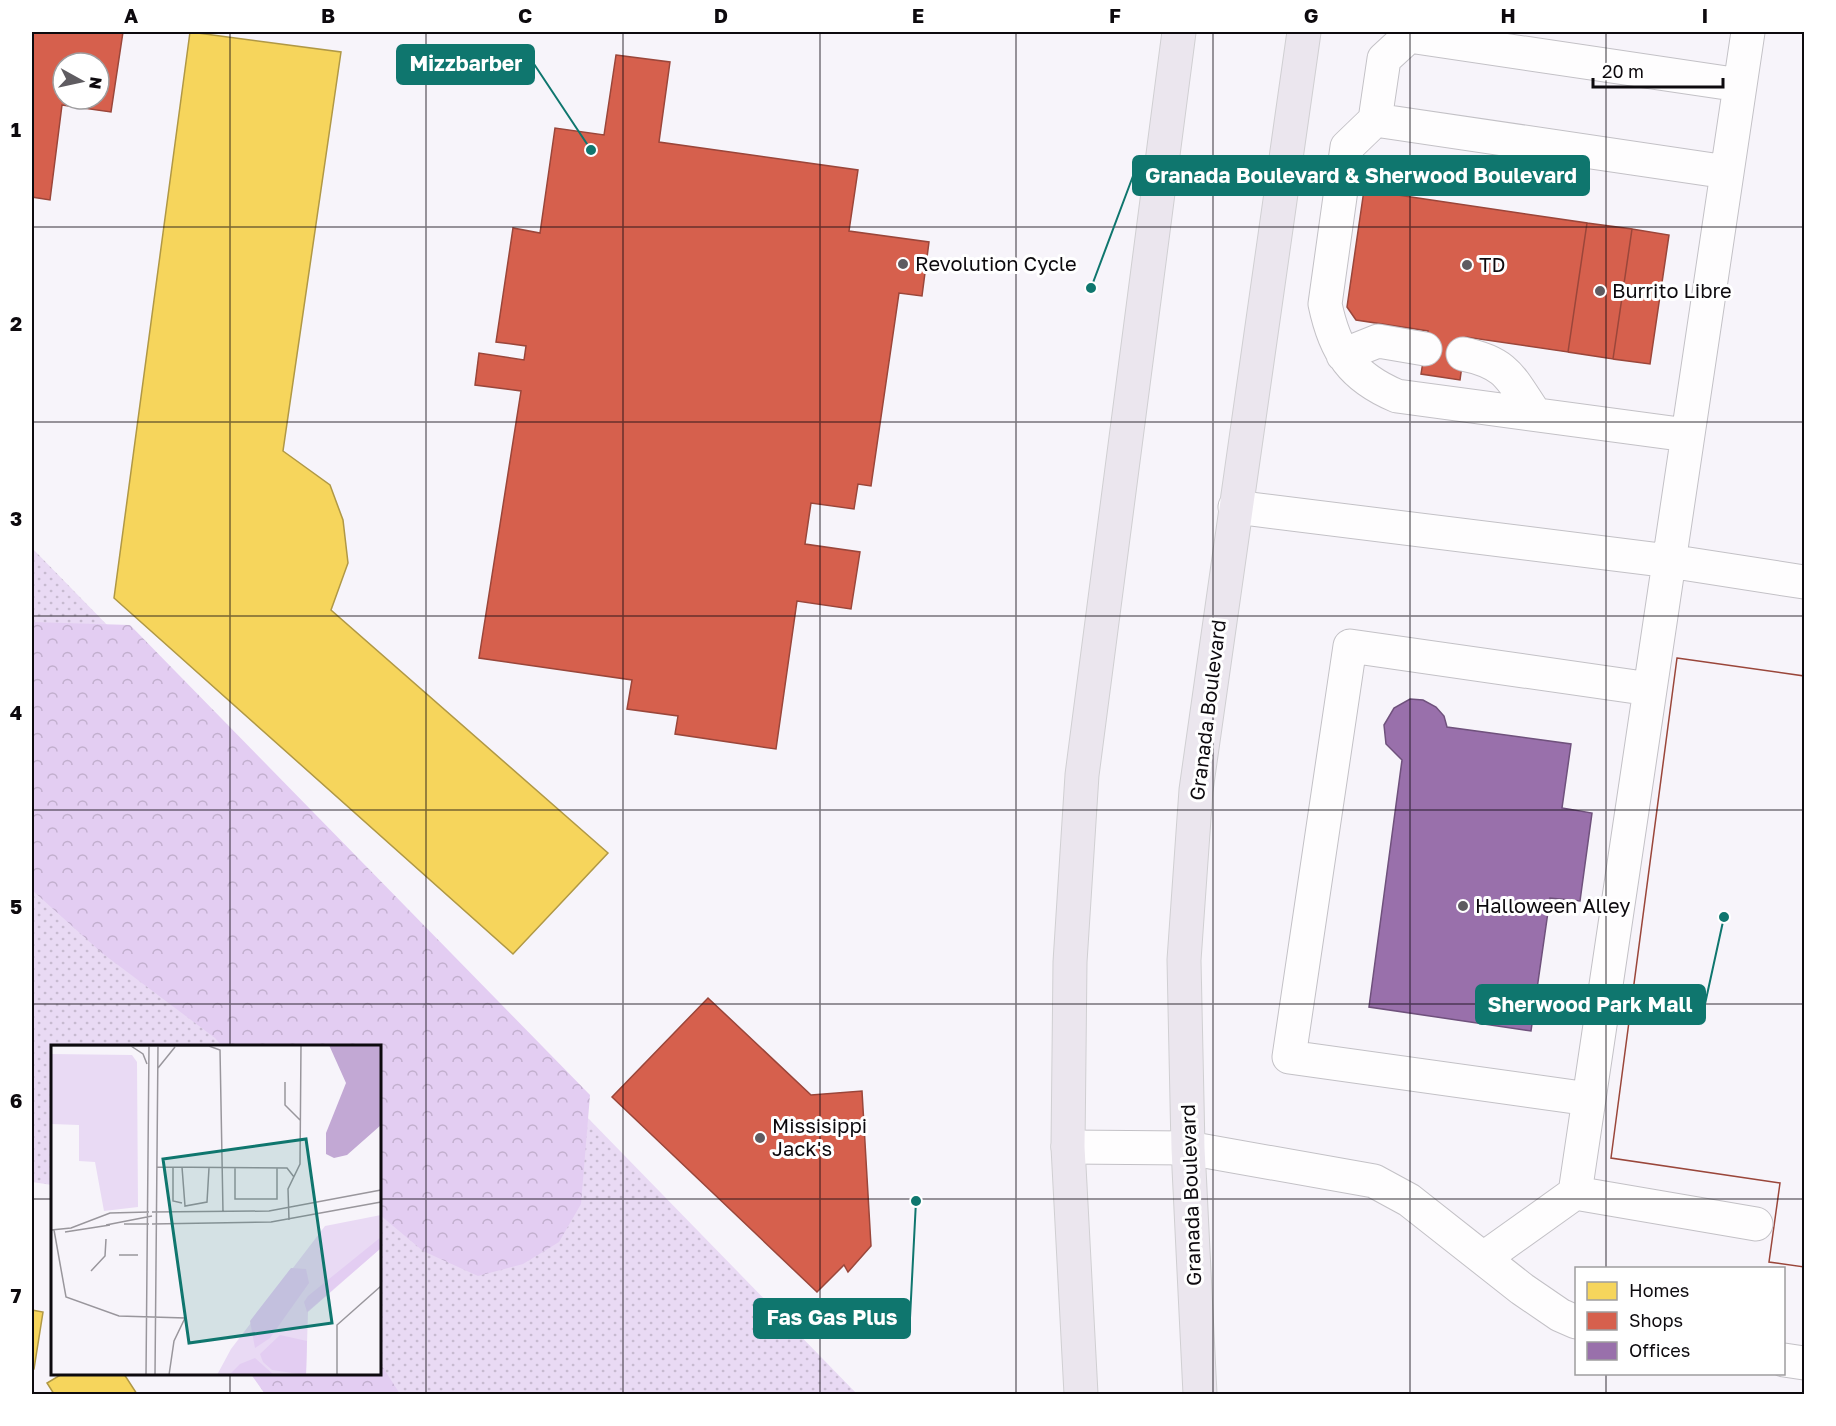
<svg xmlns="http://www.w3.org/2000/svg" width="1836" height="1426" font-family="'Golos Text',sans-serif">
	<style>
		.grass { fill: url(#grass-dots) }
		.forest { fill: url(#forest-crowns) }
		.homes { fill: #f6d55c; stroke: #b09845; stroke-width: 1.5 }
		.shops { fill: #d6604d; stroke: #9a463a; stroke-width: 1.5; fill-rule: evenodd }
		.offices { fill: #9970ab; stroke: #6f517c; stroke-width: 1.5 }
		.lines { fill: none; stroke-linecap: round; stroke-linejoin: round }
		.minor-casing { stroke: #c3c1c6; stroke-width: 35 }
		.major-casing { stroke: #d0cfd2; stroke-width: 35 }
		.minor { stroke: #fefdfe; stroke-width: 33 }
		.major { stroke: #ebe6ee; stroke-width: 33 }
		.grid { fill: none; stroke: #0d0a0e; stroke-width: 1.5; stroke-opacity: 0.55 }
		.poi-dot { fill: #5f5c61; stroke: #fff; stroke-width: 2 }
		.labels { text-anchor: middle; stroke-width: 6; stroke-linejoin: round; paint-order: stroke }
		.poi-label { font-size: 20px; fill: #0d0a0e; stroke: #fff; text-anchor: start }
		.street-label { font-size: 20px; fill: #0d0a0e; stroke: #fff }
		.inset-road { fill: none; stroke: #99969c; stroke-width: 1.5 }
		.view { fill: #0f766e; fill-opacity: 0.15; stroke: #0f766e; stroke-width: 3 }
		.inset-edge { fill: none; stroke: #0d0a0e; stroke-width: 3 }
		.leader { fill: none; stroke: #0f766e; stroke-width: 2 }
		.callout-dot { fill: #0f766e; stroke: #fff; stroke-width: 2 }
		.callout { fill: #0f766e; stroke: #0f766e; stroke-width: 2 }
		.callout-label { font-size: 21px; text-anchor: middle; font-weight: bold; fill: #fff }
		.neatline { fill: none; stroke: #0d0a0e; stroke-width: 2 }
		.grid-label { font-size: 20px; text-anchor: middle; font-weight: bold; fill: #0d0a0e }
	</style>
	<defs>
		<pattern id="grass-dots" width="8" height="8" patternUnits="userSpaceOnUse" patternTransform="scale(1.5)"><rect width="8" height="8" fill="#e9daf4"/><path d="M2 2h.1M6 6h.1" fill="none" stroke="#c7bad0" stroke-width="1.8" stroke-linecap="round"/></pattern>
		<pattern id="forest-crowns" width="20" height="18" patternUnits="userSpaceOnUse" patternTransform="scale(1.5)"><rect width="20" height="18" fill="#e3cdf2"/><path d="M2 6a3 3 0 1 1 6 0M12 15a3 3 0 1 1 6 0" fill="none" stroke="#c2afce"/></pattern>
	</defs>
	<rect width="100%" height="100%" fill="#f7f4fa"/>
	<path class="grass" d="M 32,548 L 857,1394 L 265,1394 L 251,1374 L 380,1374 L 380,1046 L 52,1046 L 52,1185 L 32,1182 Z"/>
	<path class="forest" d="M 32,622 L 130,625 L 590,1095 L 581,1204 L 559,1242 L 523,1264 L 478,1276 L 423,1251 L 380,1215 L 380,1046 L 222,1046 L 215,1038 L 102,953 L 32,890 Z
		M 380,1363 L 400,1394 L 265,1394 L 251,1374 L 380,1374 Z"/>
	<path class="homes" d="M 190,32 L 341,52 L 283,451 L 330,485 L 343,520 L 348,563 L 331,610 L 608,853 L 513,954 L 114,598 Z
		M 32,1310 L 43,1312 L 34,1369 L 32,1369 Z
		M 62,1374 L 124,1374 L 137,1394 L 54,1394 L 47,1383 Z"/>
	<path class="shops" d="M 32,32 L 123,32 L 111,112 L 62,105 L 50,200 L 32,197 ZM 63,63 L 99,63 L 99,99 L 63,99 Z
		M 616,55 L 670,62 L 659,142 L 858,170 L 849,231 L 929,242 L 922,296 L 899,293 L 871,486 L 858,484 L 854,509 L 811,503 L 805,544 L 860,552 L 851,609 L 797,601 L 776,749 L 675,734 L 678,716 L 627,709 L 632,680 L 479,658 L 521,391 L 475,385 L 479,353 L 524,360 L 526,346 L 496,342 L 513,228 L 540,233 L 555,128 L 604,135 Z
		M 1364,190 L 1587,223 L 1568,352 L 1466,337 L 1460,380 L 1421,374 L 1428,331 L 1356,320 L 1347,307 Z
		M 1587,223 L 1632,229 L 1613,359 L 1568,352 Z
		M 1632,229 L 1669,235 L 1650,364 L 1613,359 Z
		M 1677,658 L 1804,676 L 1804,1267 L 1769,1262 L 1780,1183 L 1611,1158 Z
		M 1677,658 L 1804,676 L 1804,1267 L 1769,1262 L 1780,1183 L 1611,1158 Z
		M 708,998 L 811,1095 L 862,1091 L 871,1246 L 848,1272 L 844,1265 L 817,1292 L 612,1097 Z"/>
	<path class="offices" d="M 1410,699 L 1423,700 L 1436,707 L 1444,716 L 1447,727 L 1571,744 L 1562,808 L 1592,813 L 1580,901 L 1550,898 L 1531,1031 L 1369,1007 L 1402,760 L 1386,744 L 1384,725 L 1394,708 Z"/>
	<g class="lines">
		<defs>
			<path id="minor" d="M 1375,120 L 1384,59 L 1409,36 L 1740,85
				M 1463,354 C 1508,363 1511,379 1535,414
				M 1343,355 L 1378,341 L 1425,349
				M 1687,435 L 1397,396 C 1352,377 1335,352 1325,304 L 1347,147 L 1375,120 L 1727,172
				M 1235,507 L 1669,561 L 1804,582
				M 1589,1099 L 1289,1057 L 1350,646 L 1650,689
				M 1068,1147 L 1188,1148 L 1374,1181 L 1409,1200 L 1522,1289 L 1560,1315 L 1576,1322
				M 1575,1193 L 1756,1224
				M 1484,1258 L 1575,1193 L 1748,32
				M 1784,1360 L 1804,1363"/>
			<path id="major" d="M 1081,1394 L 1068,1147 L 1070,962 L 1082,775 L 1179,32
				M 1200,1394 L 1188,1148 L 1184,960 L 1196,790 L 1304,32"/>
		</defs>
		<use href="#minor" class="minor-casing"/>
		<use href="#major" class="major-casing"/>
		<use href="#minor" class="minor"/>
		<use href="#major" class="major"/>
	</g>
	<path class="grid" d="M 230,32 L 230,1046M 426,32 L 426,1394M 623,32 L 623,1394M 820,32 L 820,1394M 1016,32 L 1016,1394M 1213,32 L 1213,1394M 1410,32 L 1410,1394M 1606,32 L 1606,1268M 32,227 L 1804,227M 32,422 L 1804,422M 32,616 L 1804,616M 32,810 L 1804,810M 32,1004 L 1804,1004M 32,1199 L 52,1199M 380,1199 L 1804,1199M 230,1374 L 230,1394M 1606,1374 L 1606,1394"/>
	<g class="poi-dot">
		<circle cx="903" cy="264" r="6"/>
		<circle cx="1467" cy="265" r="6"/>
		<circle cx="1600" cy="291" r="6"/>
		<circle cx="1463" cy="906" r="6"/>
		<circle cx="760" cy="1138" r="6"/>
	</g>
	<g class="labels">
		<g class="poi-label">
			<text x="915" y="271">Revolution Cycle</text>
			<text x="1479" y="272">TD</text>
			<text x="1612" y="298">Burrito Libre</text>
			<text x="1475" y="913">Halloween Alley</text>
			<text x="772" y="1133">Missisippi<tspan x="772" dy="23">Jack's</tspan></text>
		</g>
		<g class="street-label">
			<text transform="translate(1208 710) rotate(-83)" y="7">Granada Boulevard</text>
			<text transform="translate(1191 1195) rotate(-92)" y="7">Granada Boulevard</text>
		</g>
	</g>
	<g transform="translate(51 1045)">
		<rect width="330" height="330" fill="#f7f4fa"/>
		<path d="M 0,9 L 81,10 L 86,17 L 87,162 L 53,166 L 44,117 L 28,116 L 28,80 L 0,79 ZM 330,170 L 330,203 L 257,267 L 255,330 L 166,330 L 180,304 L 274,181 Z" fill="#e9daf4"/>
		<path d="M 330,192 L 330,203 L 256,267 L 253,257 L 257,251 ZM 240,223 L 255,224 L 258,238 L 219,293 L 204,303 L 199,276 ZM 229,290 L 256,296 L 255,330 L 221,325 L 212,317 L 209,309 ZM 204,313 L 223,330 L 178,330 L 189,319 Z" fill="#e3cdf2"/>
		<path d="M 0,12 L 20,12 L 20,77 L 0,77 ZM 31,24 L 76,24 L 76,97 L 31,97 Z" fill="#e9daf4"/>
		<path d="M 278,0 L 330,1 L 330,80 L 296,110 L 283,113 L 275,109 L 275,88 L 295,38 Z" fill="#c2a8d4"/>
		<path class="inset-road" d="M 0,1 L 158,1 L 169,5 L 172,167M 80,1 L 92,9 L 96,19M 107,23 L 124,2M 234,37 L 234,60 L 249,75M 106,122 L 236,123 L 243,132M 122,122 L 122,156 L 131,158M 131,122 L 134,161 L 156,157 L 158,123M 184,123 L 184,154 L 226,154 L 226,123M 101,167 L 218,166 L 330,145M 238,175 L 237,144 L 249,119 L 250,0M 73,179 L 98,179M 101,179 L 220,177 L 330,157M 55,180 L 101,171M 0,185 L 20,183 L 59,168 L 98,167M 3,185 L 15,252 L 68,271 L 134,273 L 123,296 L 118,330M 14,187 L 59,180M 68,210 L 87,210M 40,226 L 54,211 L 55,194M 95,330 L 98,0M 104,330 L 107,0M 286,330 L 286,280 L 330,241"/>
		<path class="view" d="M 255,94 L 281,278 L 138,298 L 112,114 Z"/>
		<rect width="330" height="330" class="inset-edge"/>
	</g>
	<path class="leader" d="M591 150L534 64M1091 288L1133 176M1724 917L1705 1004M916 1201L910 1318"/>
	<g class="callout-dot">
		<circle cx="591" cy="150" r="6"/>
		<circle cx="1091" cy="288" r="6"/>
		<circle cx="1724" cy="917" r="6"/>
		<circle cx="916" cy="1201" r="6"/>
	</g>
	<g class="callout">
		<rect x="397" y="45" width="137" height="39" rx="6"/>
		<rect x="1133" y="156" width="456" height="39" rx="6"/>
		<rect x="1476" y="985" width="229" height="39" rx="6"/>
		<rect x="754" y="1299" width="156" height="39" rx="6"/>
	</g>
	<g class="callout-label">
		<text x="466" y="71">Mizzbarber</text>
		<text x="1361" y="183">Granada Boulevard &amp; Sherwood Boulevard</text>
		<text x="1590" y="1012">Sherwood Park Mall</text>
		<text x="832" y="1325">Fas Gas Plus</text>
	</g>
	<rect width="1836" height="1426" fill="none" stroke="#ffffff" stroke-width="66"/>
	<rect x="1575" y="1267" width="210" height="108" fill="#ffffff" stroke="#9e9d9f" stroke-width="1.5"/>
	<rect x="1587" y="1282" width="30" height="18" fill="#f6d55c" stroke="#9e9d9f" stroke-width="1.5"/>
	<text x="1629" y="1297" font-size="18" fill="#0d0a0e">Homes</text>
	<rect x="1587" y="1312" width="30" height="18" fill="#d6604d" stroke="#9e9d9f" stroke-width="1.5"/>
	<text x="1629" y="1327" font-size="18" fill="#0d0a0e">Shops</text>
	<rect x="1587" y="1342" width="30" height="18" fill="#9970ab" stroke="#9e9d9f" stroke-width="1.5"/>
	<text x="1629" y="1357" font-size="18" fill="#0d0a0e">Offices</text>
	<g transform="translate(81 81) rotate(98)"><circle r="28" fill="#ffffff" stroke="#9e9d9f" stroke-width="1.5"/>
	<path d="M0-4.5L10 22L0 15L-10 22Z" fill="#5f5c61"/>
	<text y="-9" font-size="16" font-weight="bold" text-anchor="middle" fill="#0d0a0e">N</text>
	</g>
	<path d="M1593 78v9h130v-9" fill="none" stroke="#0d0a0e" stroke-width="3"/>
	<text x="1602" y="78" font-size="18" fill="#0d0a0e" stroke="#ffffff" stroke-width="4.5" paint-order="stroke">20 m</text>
	<rect x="33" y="33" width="1770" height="1360" class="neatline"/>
	<g class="grid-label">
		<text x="131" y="23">A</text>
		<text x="328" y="23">B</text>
		<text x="525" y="23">C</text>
		<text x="721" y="23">D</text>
		<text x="918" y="23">E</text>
		<text x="1115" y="23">F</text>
		<text x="1311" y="23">G</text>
		<text x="1508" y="23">H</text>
		<text x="1705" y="23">I</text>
		<text x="16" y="137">1</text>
		<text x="16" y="331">2</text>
		<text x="16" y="526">3</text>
		<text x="16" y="720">4</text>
		<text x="16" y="914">5</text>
		<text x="16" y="1108">6</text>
		<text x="16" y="1303">7</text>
	</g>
</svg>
